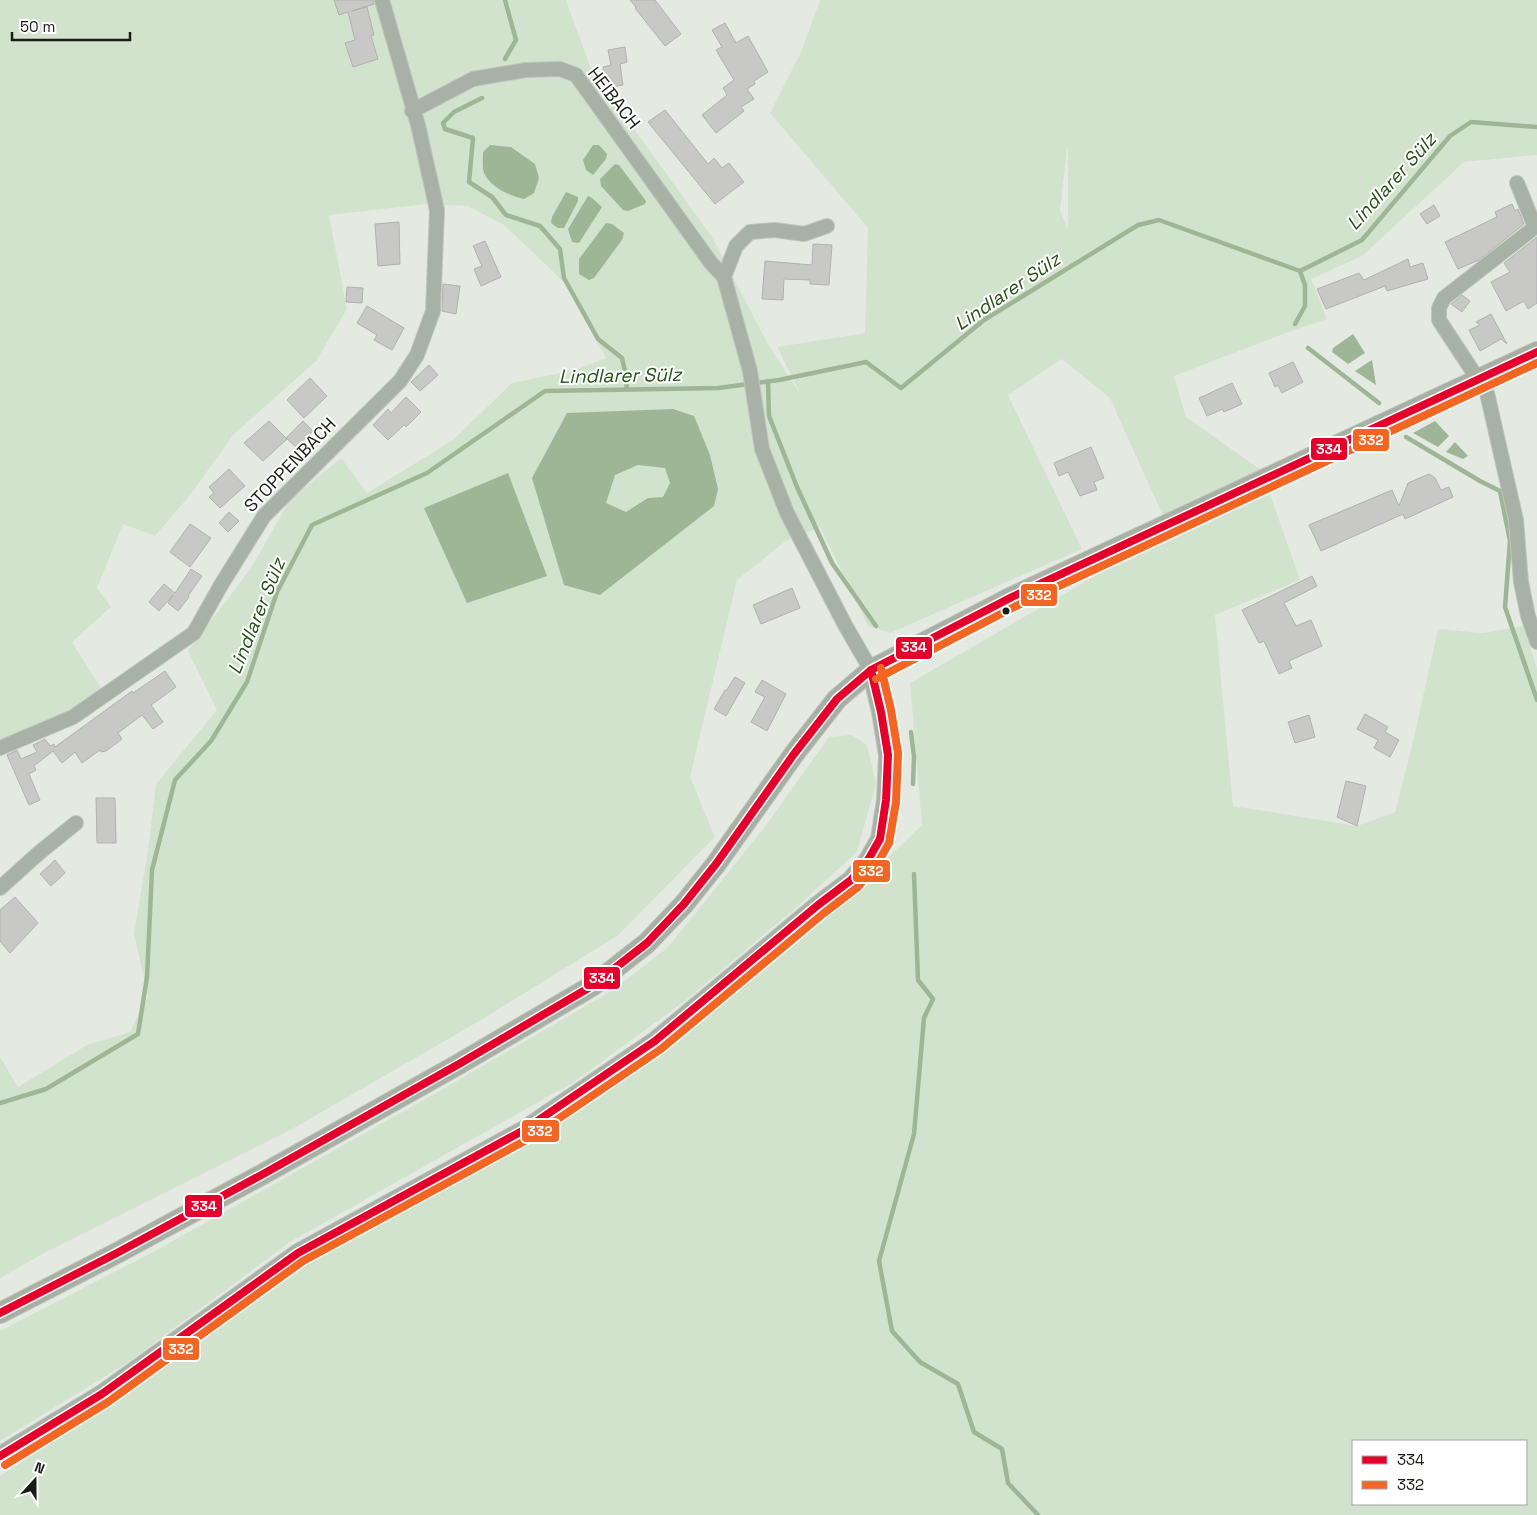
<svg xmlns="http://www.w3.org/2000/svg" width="1537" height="1515" font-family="'Space Grotesk',sans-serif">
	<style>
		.green { fill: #d2e3cd; fill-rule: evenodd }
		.water { fill: #9eb596; fill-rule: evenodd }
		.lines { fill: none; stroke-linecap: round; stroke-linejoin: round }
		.stream { stroke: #9eb596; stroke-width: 4.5 }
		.building { fill: #c8c8c7; stroke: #b1b1b0 }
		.minor-casing { stroke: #c0c4be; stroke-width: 16 }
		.tertiary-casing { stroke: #c0c4be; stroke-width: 20 }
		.secondary-casing { stroke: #c0c4be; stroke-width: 22 }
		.minor { stroke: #a8b1a6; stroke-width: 14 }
		.tertiary { stroke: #a8b1a6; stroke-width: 18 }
		.secondary { stroke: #a7b0a3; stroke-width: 20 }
		.bus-1-casing { stroke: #fff; stroke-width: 11 }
		.bus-2-casing { stroke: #fff; stroke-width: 11 }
		.bus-1 { stroke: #e4002b; stroke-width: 8 }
		.bus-2 { stroke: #f26522; stroke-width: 8 }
		.bus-dot { fill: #181c16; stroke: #fff; stroke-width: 2 }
		.labels { text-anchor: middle; stroke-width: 4; stroke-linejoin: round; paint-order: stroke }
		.street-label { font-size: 18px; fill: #181c16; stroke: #fff }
		.water-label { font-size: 19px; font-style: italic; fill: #264e16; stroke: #fff }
		.line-badge { stroke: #fff; stroke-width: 2 }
		.badge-label { font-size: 14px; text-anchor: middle; font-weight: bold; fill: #fff }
	</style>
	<rect width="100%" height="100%" fill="#e4eae2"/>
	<path class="green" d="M 0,0 L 566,0 L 591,69 L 712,237 L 769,346 L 801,395 L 777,347 L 865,333 L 868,228 L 770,113 L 801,52 L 820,0 L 1537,0 L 1537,155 L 1464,162 L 1362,256 L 1311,279 L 1327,319 L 1291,331 L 1174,376 L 1186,417 L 1261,470 L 1163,516 L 1110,398 L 1062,359 L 1008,395 L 1082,549 L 890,633 L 868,626 L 820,527 L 787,540 L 737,580 L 690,777 L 715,837 L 617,936 L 481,1020 L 294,1128 L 46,1252 L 0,1278 L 0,1057 L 18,1087 L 87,1045 L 130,1032 L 148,996 L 134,934 L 148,850 L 156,784 L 217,710 L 188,651 L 251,568 L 290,500 L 341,458 L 367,493 L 453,440 L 512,383 L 575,370 L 606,358 L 566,284 L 504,225 L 468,206 L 427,204 L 329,215 L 347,309 L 316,361 L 233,435 L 191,494 L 155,536 L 123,524 L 97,588 L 111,607 L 72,642 L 106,696 L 0,742 ZM 1067,149 L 1068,149 L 1068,230 L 1060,210 Z
		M 1270,494 L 1300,580 L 1215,615 L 1233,806 L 1357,826 L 1395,812 L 1412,746 L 1438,629 L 1483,633 L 1523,626 L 1537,668 L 1537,1515 L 0,1515 L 0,1476 L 165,1366 L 318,1257 L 445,1186 L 605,1091 L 761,972 L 824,919 L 922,825 L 910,683 L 1095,576 ZM 1353,1441 L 1526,1441 L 1526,1504 L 1353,1504 Z
		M 852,735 L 867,745 L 876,784 L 857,852 L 791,912 L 686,1000 L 574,1082 L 290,1242 L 130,1361 L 0,1441 L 0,1331 L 153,1252 L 436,1093 L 613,990 L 668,947 L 764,828 L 829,737 Z"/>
	<path class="water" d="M 490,145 L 511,147 L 535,164 L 539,178 L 534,193 L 524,199 C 510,196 490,187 484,173 C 482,167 483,158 483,152 Z
		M 593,145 L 599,145 L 607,154 L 606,159 L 593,175 L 586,170 L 583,160 Z
		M 615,164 L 619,165 L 646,201 L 645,204 L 628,211 L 623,210 L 601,186 L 600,179 Z
		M 566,192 L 578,197 L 578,201 L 564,228 L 558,228 L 551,223 L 552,217 Z
		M 588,196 L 592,198 L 602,207 L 579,243 L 572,242 L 568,229 Z
		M 606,223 L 612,224 L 624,233 L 622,240 L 594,278 L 589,280 L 579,274 L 579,259 Z
		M 1353,334 L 1365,353 L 1348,364 L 1332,352 L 1333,348 Z
		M 1372,360 L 1376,385 L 1355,371 Z
		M 673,409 L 694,416 L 710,455 L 718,489 L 714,506 L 600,595 L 564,585 L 532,478 L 567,413 ZM 638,465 L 665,468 L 670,483 L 663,497 L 648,498 L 626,512 L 606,503 L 615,475 Z
		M 1435,421 L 1449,436 L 1438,447 L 1413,433 Z
		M 1455,442 L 1468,456 L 1463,459 L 1446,452 Z
		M 508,473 L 547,576 L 467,603 L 424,508 Z"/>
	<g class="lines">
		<path class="stream" d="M 505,0 L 516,40 L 505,59
			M 482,98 L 454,112 L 443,123 L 445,129 L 473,138 L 469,182 L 492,197 L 506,215 L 540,226 L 560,249 L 564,278 L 598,339 L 622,358 L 625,371 L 627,390
			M 1295,324 L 1305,306 L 1305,285 L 1300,271
			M 1308,348 L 1379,403
			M 768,381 L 769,416 L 797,487 L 832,563 L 876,626
			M 1406,437 L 1480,481 L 1500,491 L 1510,541 L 1505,607 L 1537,700
			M 911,732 L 914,757 L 913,784
			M 914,874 L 918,980 L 933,999 L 924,1018 L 914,1134 L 879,1261 L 892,1331 L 920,1362 L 958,1384 L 974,1432 L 1002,1449 L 1008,1483 L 1038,1515
			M 0,1103 L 46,1089 L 138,1034 L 147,977 L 152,870 L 175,780 L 211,741 L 247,682 L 277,592 L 312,525 L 427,473 L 545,391 L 718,388 L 779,380 L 866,362 L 901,388 L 984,320 L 1138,225 L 1159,220 L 1300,271 L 1362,240 L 1450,136 L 1471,122 L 1537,127"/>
	</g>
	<path class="building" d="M 334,0 L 373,0 L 374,4 L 352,11 L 367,7 L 374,35 L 371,36 L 378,59 L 353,67 L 345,43 L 355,40 L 348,12 L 339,15 Z
		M 630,0 L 655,0 L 681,34 L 665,46 L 635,8 L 636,7 Z
		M 725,23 L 736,43 L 748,36 L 768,72 L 754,81 L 755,84 L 747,89 L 754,99 L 741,107 L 744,111 L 716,133 L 702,115 L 727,95 L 723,88 L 734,80 L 716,50 L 722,47 L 712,30 Z
		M 625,47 L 627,62 L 620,64 L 623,85 L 607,88 L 603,67 L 611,65 L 608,50 Z
		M 665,110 L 708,164 L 714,158 L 722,168 L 729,163 L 744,182 L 715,204 L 648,122 Z
		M 1512,204 L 1515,211 L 1518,209 L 1524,224 L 1479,260 L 1458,269 L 1445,242 L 1497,217 L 1495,212 Z
		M 1434,205 L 1440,216 L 1427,224 L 1420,214 Z
		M 399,222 L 400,264 L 378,266 L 375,224 Z
		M 1537,237 L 1537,303 L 1528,309 L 1524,301 L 1506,311 L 1491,282 L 1510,272 L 1504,263 Z
		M 485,241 L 501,277 L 481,286 L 474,269 L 482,266 L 473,246 Z
		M 813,244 L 832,245 L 829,285 L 810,284 L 810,280 L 784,279 L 783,300 L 762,299 L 765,261 L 812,265 Z
		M 1408,259 L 1410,267 L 1423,263 L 1428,279 L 1387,291 L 1385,286 L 1326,309 L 1317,289 L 1359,273 L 1364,280 Z
		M 443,284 L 460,286 L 456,314 L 442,311 Z
		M 347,287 L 363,288 L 362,303 L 346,302 Z
		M 1462,295 L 1470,301 L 1462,312 L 1451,304 Z
		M 367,306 L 404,328 L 392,350 L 374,340 L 377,335 L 357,323 Z
		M 1491,314 L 1507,344 L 1501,339 L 1480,351 L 1469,330 L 1480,325 L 1476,322 Z
		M 1293,362 L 1303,382 L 1282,393 L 1278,385 L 1275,387 L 1269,373 Z
		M 429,365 L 438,375 L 420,391 L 411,382 Z
		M 310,378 L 327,396 L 304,418 L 287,400 Z
		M 1232,383 L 1242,404 L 1224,412 L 1223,409 L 1207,416 L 1199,398 Z
		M 406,397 L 421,412 L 406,427 L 404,425 L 388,440 L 373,425 L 388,409 L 391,413 Z
		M 269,421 L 287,439 L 263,461 L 244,443 Z
		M 303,421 L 313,431 L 296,447 L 286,438 Z
		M 1091,447 L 1104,478 L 1094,482 L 1097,490 L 1080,496 L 1068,472 L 1059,476 L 1054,463 Z
		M 229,469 L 245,486 L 220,508 L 209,497 L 214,493 L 209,487 Z
		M 1429,474 L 1435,478 L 1441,490 L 1449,487 L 1453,497 L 1405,519 L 1403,514 L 1321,551 L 1309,525 L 1392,490 L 1399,506 L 1408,483 Z
		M 229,512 L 239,521 L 228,532 L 219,523 Z
		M 190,524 L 211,538 L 190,567 L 170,552 Z
		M 191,569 L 202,576 L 188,596 L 189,597 L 178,611 L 168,603 L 173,595 L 159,611 L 149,602 L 164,584 L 175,593 Z
		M 1312,576 L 1317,586 L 1284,603 L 1296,626 L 1311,620 L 1322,646 L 1289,661 L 1292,668 L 1279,674 L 1264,641 L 1259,643 L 1242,610 Z
		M 792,588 L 800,608 L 761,624 L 753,605 Z
		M 165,671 L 176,687 L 151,705 L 163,722 L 153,729 L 142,715 L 118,733 L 122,739 L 106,751 L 101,752 L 100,750 L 82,763 L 75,752 L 62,763 L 53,751 L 34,766 L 36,770 L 29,774 L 40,800 L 29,805 L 7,755 L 17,750 L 21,759 L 37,752 L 33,745 L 45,739 L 50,746 L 54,744 L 55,747 L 132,691 L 133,693 Z
		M 735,677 L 745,683 L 726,716 L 714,709 L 725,690 L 726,691 Z
		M 762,680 L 786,694 L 767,731 L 751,722 L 765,697 L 755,692 Z
		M 1365,714 L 1388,727 L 1385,732 L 1399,740 L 1390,757 L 1374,748 L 1378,740 L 1357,729 Z
		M 1309,715 L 1315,737 L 1295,743 L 1288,722 Z
		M 1346,781 L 1366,786 L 1357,826 L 1337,817 Z
		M 96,798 L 115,798 L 116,843 L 97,843 Z
		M 55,860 L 65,873 L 51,886 L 40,874 Z
		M 15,897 L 38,923 L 10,953 L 0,941 L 0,910 Z"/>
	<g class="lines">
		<defs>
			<path id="minor" d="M 412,111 L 473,79 L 526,70 L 560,69 L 576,75 L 711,263 L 724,277 L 750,371 L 762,449 L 787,513 L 845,625 L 871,670
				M 1517,183 L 1535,227 L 1444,298 L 1439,308 L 1439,320 L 1487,393 L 1516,520 L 1521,582 L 1528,616 L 1537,642
				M 724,277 L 736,246 L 750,232 L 775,230 L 804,234 L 827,226
				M 0,748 L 73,717 L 194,633 L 221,585 L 264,516 L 400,381 L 417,355 L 433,311 L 437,210 L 418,125 L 382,0
				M 0,888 L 40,852 L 76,823"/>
			<path id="tertiary" d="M 0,1456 L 102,1394 L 298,1253 L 524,1130 L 655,1041 L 818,905 L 851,880 L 868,860 L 880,839 L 886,800 L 888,755 L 881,712 L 871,670"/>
			<path id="secondary" d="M 0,1313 L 117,1253 L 265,1173 L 459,1064 L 592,986 L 647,943 L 684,904 L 716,864 L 794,754 L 837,699 L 871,670 L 1012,597 L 1537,352"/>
		</defs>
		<use href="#minor" class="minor-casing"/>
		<use href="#tertiary" class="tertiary-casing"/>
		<use href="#secondary" class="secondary-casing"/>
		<use href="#minor" class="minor"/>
		<use href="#tertiary" class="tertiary"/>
		<use href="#secondary" class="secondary"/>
		<defs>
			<path id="bus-1" d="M 0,1313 L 117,1253 L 265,1173 L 459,1064 L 592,986 L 647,943 L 684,904 L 716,864 L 794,754 L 837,699 L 871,670 L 1012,597 L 1537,352
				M 0,1456 L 102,1394 L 298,1253 L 524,1130 L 655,1041 L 818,905 L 851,880 L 868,860 L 880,839 L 886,800 L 888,755 L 881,712 L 871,670"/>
			<path id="bus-2" d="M 876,679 L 1016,606 L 1537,363
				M 5,1465 L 108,1402 L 303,1261 L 530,1138 L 661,1049 L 824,913 L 858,887 L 876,866 L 889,843 L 896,802 L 898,753 L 891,710 L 881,668"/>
		</defs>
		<use href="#bus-1" class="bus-1-casing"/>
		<use href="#bus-2" class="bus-2-casing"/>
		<use href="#bus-1" class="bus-1"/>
		<use href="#bus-2" class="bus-2"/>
	</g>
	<circle class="bus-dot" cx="1006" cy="611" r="4.5"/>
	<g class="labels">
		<g class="street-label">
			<text transform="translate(614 98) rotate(52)" y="6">HEIBACH</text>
			<text transform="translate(290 465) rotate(-46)" y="6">STOPPENBACH</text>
		</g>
		<g class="water-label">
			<text transform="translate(1391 181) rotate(-48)" y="7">Lindlarer Sülz</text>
			<text transform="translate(1007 291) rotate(-34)" y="7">Lindlarer Sülz</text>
			<text transform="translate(620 375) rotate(-1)" y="7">Lindlarer Sülz</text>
			<text transform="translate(256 616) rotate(-68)" y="7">Lindlarer Sülz</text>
		</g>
	</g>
	<g class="line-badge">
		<rect x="1352" y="428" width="38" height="24" rx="5" fill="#f26522"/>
		<rect x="1310" y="437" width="38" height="24" rx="5" fill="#e4002b"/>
		<rect x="1020" y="583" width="38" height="24" rx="5" fill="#f26522"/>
		<rect x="895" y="636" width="38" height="24" rx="5" fill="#e4002b"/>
		<rect x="852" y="859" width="39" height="24" rx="5" fill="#f26522"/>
		<rect x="583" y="966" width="38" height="24" rx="5" fill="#e4002b"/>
		<rect x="521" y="1119" width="39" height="24" rx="5" fill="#f26522"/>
		<rect x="184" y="1194" width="39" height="24" rx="5" fill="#e4002b"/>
		<rect x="162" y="1337" width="38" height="24" rx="5" fill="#f26522"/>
	</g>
	<g class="badge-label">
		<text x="1371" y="445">332</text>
		<text x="1329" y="454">334</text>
		<text x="1039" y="600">332</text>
		<text x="914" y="652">334</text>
		<text x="871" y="876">332</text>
		<text x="602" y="983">334</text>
		<text x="540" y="1136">332</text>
		<text x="204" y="1211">334</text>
		<text x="181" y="1354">332</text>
	</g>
	<rect x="1352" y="1440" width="175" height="65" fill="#ffffff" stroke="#a3a4a2"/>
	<rect x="1362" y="1456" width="25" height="8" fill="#e4002b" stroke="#a3a4a2"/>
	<text x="1397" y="1465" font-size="15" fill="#181c16">334</text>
	<rect x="1362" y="1481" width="25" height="8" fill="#f26522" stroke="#a3a4a2"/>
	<text x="1397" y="1490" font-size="15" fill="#181c16">332</text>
	<g transform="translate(35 1480) rotate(21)" stroke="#ffffff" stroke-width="4" paint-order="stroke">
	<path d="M0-4L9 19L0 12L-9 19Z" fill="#181c16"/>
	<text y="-8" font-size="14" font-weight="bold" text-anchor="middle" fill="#181c16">N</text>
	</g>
	<path d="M12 32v8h118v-8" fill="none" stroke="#181c16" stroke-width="2.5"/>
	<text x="20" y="32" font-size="15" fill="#181c16" stroke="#ffffff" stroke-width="4" paint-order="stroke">50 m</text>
</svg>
